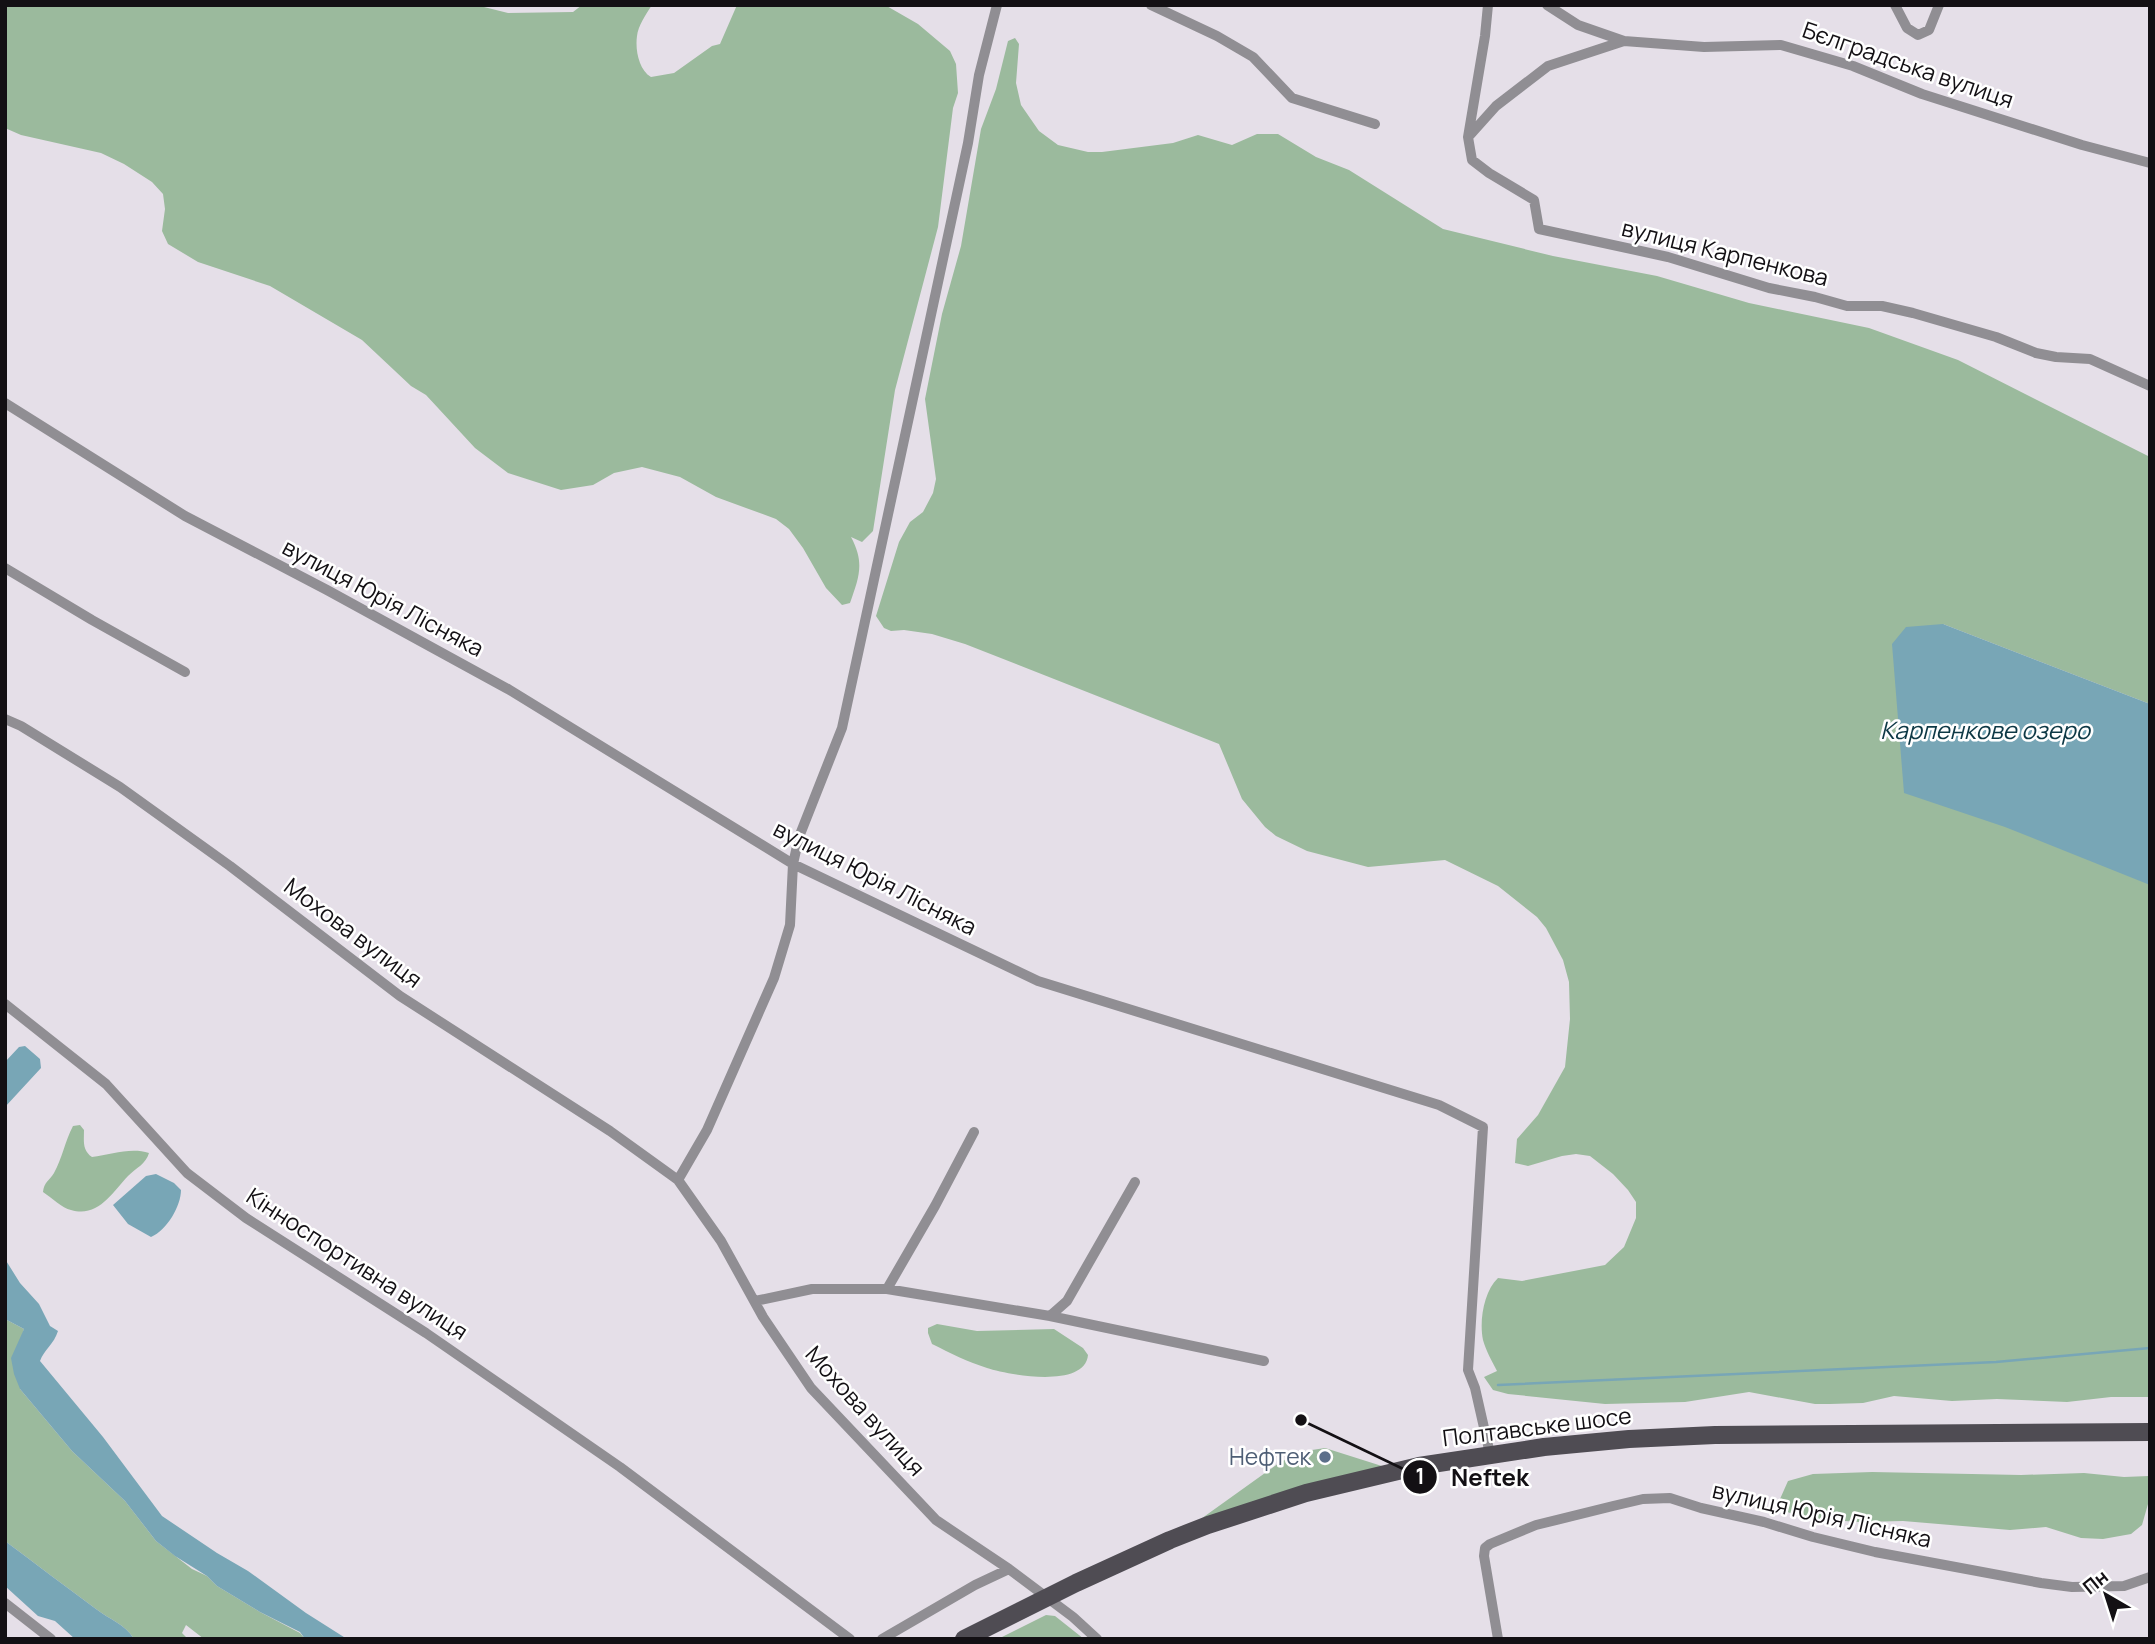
<svg xmlns="http://www.w3.org/2000/svg" width="2155" height="1644" font-family="Manrope,sans-serif">
	<style>
		.green { fill: #9bba9d }
		.water { fill: #78a6b6 }
		.lines { fill: none; stroke-linecap: round; stroke-linejoin: round }
		.stream { stroke: #78a6b6; stroke-width: 2.5 }
		.street { stroke: #908e93; stroke-width: 10 }
		.primary { stroke: #4f4c53; stroke-width: 18 }
		.service-dot { fill: #5c6f8a; stroke: #fff; stroke-width: 2.5 }
		.labels { text-anchor: middle; stroke-width: 5; stroke-linejoin: round; paint-order: stroke }
		.street-label { font-size: 23px; fill: #131014; stroke: #fff }
		.service-label { font-size: 23px; fill: #4e5e75; stroke: #fff; text-anchor: end }
		.water-label { font-size: 24px; font-style: italic; fill: #0d3845; stroke: #fff }
		.leader { fill: none; stroke: #131014; stroke-width: 2.5 }
		.callout-dot { fill: #131014; stroke: #fff; stroke-width: 2.5 }
		.mark-label { font-size: 21px; text-anchor: middle; font-weight: bold; fill: #fff }
		.callout-label { font-size: 24px; text-anchor: middle; font-weight: bold; fill: #131014; stroke: #fff; stroke-width: 5; stroke-linejoin: round; paint-order: stroke }
	</style>
	<rect width="100%" height="100%" fill="#e5dfe8"/>
	<path class="green" d="M 5,5 L 476,5 L 508,13 L 573,12 L 582,5 L 652,5 C 646,14 638,26 637,36 C 635,50 639,70 651,77 L 674,73 L 712,46 L 720,44 L 737,5 L 885,5 L 918,24 L 950,51 L 956,64 L 958,93 L 953,108 L 938,227 L 895,390 L 873,531 L 862,542 L 851,537 C 865,563 859,577 850,603 L 842,605 L 826,588 L 803,548 L 789,529 L 776,519 L 716,497 L 680,477 L 642,467 L 614,473 L 593,485 L 561,490 L 508,473 L 475,448 L 426,395 L 411,386 L 362,340 L 270,286 L 198,262 L 168,244 L 162,231 L 165,209 L 163,194 L 152,182 L 124,164 L 101,153 L 21,135 L 5,128 Z
		M 1015,38 L 1019,44 L 1016,83 L 1021,105 L 1039,131 L 1058,145 L 1088,152 L 1102,152 L 1173,143 L 1198,135 L 1232,145 L 1257,134 L 1278,134 L 1316,157 L 1349,170 L 1443,229 L 1553,256 L 1657,276 L 1749,303 L 1869,328 L 1958,360 L 2150,457 L 2150,704 L 1943,624 L 2150,779 L 2150,1397 L 2111,1397 L 2067,1402 L 1997,1399 L 1952,1401 L 1894,1396 L 1863,1403 L 1830,1404 L 1815,1404 L 1749,1392 L 1685,1402 L 1605,1404 L 1508,1394 L 1493,1390 L 1484,1377 L 1497,1371 C 1492,1361 1486,1351 1483,1340 C 1479,1321 1484,1291 1498,1278 L 1522,1281 L 1605,1265 L 1624,1247 L 1636,1218 L 1636,1202 L 1628,1190 L 1613,1174 L 1590,1156 L 1576,1154 L 1562,1156 L 1528,1166 L 1515,1163 L 1517,1139 L 1538,1115 L 1565,1067 L 1570,1019 L 1569,982 L 1563,960 L 1546,928 L 1537,917 L 1498,886 L 1445,860 L 1368,867 L 1307,851 L 1276,836 L 1265,827 L 1242,799 L 1219,744 L 965,644 L 932,634 L 904,630 L 891,631 L 884,628 L 876,616 L 899,542 L 910,522 L 923,512 L 933,493 L 936,479 L 925,399 L 942,314 L 961,246 L 981,129 L 996,89 L 1008,41 Z
		M 80,1125 L 84,1130 C 84,1141 82,1150 92,1157 C 111,1155 130,1147 149,1153 C 146,1164 136,1168 128,1176 C 112,1193 98,1218 71,1210 C 62,1208 52,1198 43,1192 C 44,1182 49,1181 54,1173 C 62,1159 65,1141 73,1126 Z
		M 5,1319 L 24,1329 L 21,1339 L 20,1389 L 72,1451 L 125,1501 L 156,1541 L 192,1569 L 207,1576 L 217,1586 L 260,1612 L 300,1633 L 305,1639 L 204,1639 L 186,1625 L 182,1633 L 188,1639 L 134,1639 C 125,1624 110,1620 96,1609 C 66,1587 36,1564 5,1541 Z
		M 937,1324 L 977,1331 L 1054,1329 L 1083,1348 L 1088,1355 C 1085,1389 1008,1375 987,1368 C 968,1362 950,1353 932,1344 L 928,1333 L 928,1328 Z
		M 1325,1448 L 1385,1467 L 1191,1526 L 1279,1463 L 1299,1452 Z
		M 1872,1472 L 2021,1475 L 2084,1473 L 2124,1477 L 2149,1476 L 2150,1497 L 2142,1525 L 2131,1534 L 2103,1539 L 2081,1538 L 2046,1527 L 2010,1530 L 1903,1521 L 1859,1522 L 1803,1518 L 1785,1511 L 1780,1499 L 1788,1481 L 1813,1474 Z
		M 1046,1615 L 1055,1616 L 1084,1639 L 998,1639 Z"/>
	<path class="water" d="M 1943,624 L 2150,704 L 2150,885 L 2005,827 L 1904,793 L 1892,644 L 1906,627 Z
		M 25,1046 L 40,1059 L 41,1068 L 5,1107 L 5,1062 L 19,1047 Z
		M 156,1174 L 174,1183 L 181,1190 C 181,1206 167,1230 151,1237 L 128,1224 L 113,1205 L 146,1176 Z
		M 5,1259 L 20,1283 L 39,1304 L 50,1326 L 58,1331 C 54,1344 44,1350 40,1361 L 103,1437 L 162,1516 L 217,1553 L 248,1571 L 306,1613 L 347,1639 L 305,1639 L 300,1632 L 260,1612 L 217,1586 L 207,1576 L 175,1556 L 156,1541 L 125,1501 L 72,1451 L 20,1389 L 14,1374 L 11,1358 L 24,1329 L 5,1319 Z
		M 5,1541 C 36,1564 66,1587 96,1609 C 110,1620 125,1624 134,1639 L 75,1639 L 55,1621 L 38,1616 L 5,1586 Z"/>
	<g class="lines">
		<path class="stream" d="M 1498,1385 L 1996,1362 L 2150,1348"/>
		<path class="street" d="M 997,5 L 979,75 L 968,143 L 842,728 L 799,837 L 793,864 L 790,925 L 774,978 L 707,1130 L 678,1180 L 721,1241 L 763,1317 L 811,1388 L 936,1520 L 1009,1569 L 1073,1617 L 1097,1639
			M 1151,5 L 1217,36 L 1253,57 L 1292,98 L 1375,124
			M 1488,5 L 1485,36 L 1468,137 L 1472,160 L 1489,173 L 1534,200 L 1539,229 L 1668,257 L 1769,288 L 1815,297 L 1847,306 L 1882,306 L 1913,313 L 1996,337 L 2036,353 L 2056,357 L 2090,359 L 2150,386
			M 1547,5 L 1578,25 L 1624,41
			M 1895,5 L 1907,28 L 1918,35 L 1929,30 L 1939,5
			M 1470,135 L 1496,106 L 1548,66 L 1624,41 L 1704,47 L 1781,45 L 1853,66 L 1922,94 L 2082,145 L 2150,163
			M 5,403 L 185,516 L 327,590 L 508,689 L 793,864 L 1038,981 L 1439,1105 L 1483,1127 L 1468,1370 L 1475,1388 L 1490,1454
			M 5,568 L 92,620 L 185,672
			M 5,719 L 21,726 L 120,787 L 230,866 L 400,996 L 610,1131 L 678,1180
			M 5,1004 L 106,1084 L 187,1173 L 246,1218 L 426,1333 L 620,1467 L 850,1639
			M 887,1289 L 935,1206 L 974,1132
			M 755,1301 L 812,1289 L 887,1289 L 1050,1316 L 1264,1361
			M 1050,1316 L 1067,1301 L 1135,1182
			M 5,1603 L 51,1639
			M 882,1639 L 975,1585 L 1009,1569
			M 1498,1639 L 1484,1556 L 1485,1548 L 1490,1544 L 1536,1525 L 1613,1506 L 1643,1499 L 1670,1498 L 1701,1508 L 1764,1522 L 1813,1537 L 1875,1552 L 2041,1583 L 2072,1587 L 2124,1586 L 2150,1577"/>
		<path class="primary" d="M 964,1639 L 1076,1583 L 1170,1540 L 1208,1525 L 1306,1493 L 1419,1466 L 1544,1447 L 1629,1439 L 1715,1435 L 2150,1432"/>
	</g>
	<circle class="service-dot" cx="1325" cy="1457" r="7"/>
	<g class="labels">
		<g class="street-label">
			<text transform="translate(1908 65) rotate(19)" y="8">Бєлградська вулиця</text>
			<text transform="translate(1725 253) rotate(14)" y="8">вулиця Карпенкова</text>
			<text transform="translate(383 598) rotate(28)" y="8">вулиця Юрія Лісняка</text>
			<text transform="translate(875 878) rotate(27)" y="8">вулиця Юрія Лісняка</text>
			<text transform="translate(353 933) rotate(37)" y="8">Мохова вулиця</text>
			<text transform="translate(357 1264) rotate(33)" y="8">Кінноспортивна вулиця</text>
			<text transform="translate(865 1411) rotate(48)" y="8">Мохова вулиця</text>
			<text transform="translate(1537 1427) rotate(-7)" y="8">Полтавське шосе</text>
			<text transform="translate(1822 1515) rotate(13)" y="8">вулиця Юрія Лісняка</text>
		</g>
		<g class="service-label">
			<text x="1311" y="1465">Нефтек</text>
		</g>
		<g class="water-label">
			<text x="1985" y="739">Карпенкове озеро</text>
		</g>
	</g>
	<path class="leader" d="M1301 1420L1420 1477"/>
	<g class="callout-dot">
		<circle cx="1301" cy="1420" r="7"/>
		<circle cx="1420" cy="1477" r="18"/>
	</g>
	<g class="mark-label">
		<text x="1420" y="1484">1</text>
	</g>
	<g class="callout-label">
		<text x="1490" y="1486">Neftek</text>
	</g>
	<rect width="2155" height="1644" fill="none" stroke="#131014" stroke-width="14"/>
	<g transform="translate(2106 1595) rotate(321)" stroke="#ffffff" stroke-width="5" paint-order="stroke">
	<path d="M0-5L12 26L0 18L-12 26Z" fill="#131014"/>
	<text y="-10" font-size="19" font-weight="bold" text-anchor="middle" fill="#131014">Пн</text>
	</g>
</svg>
